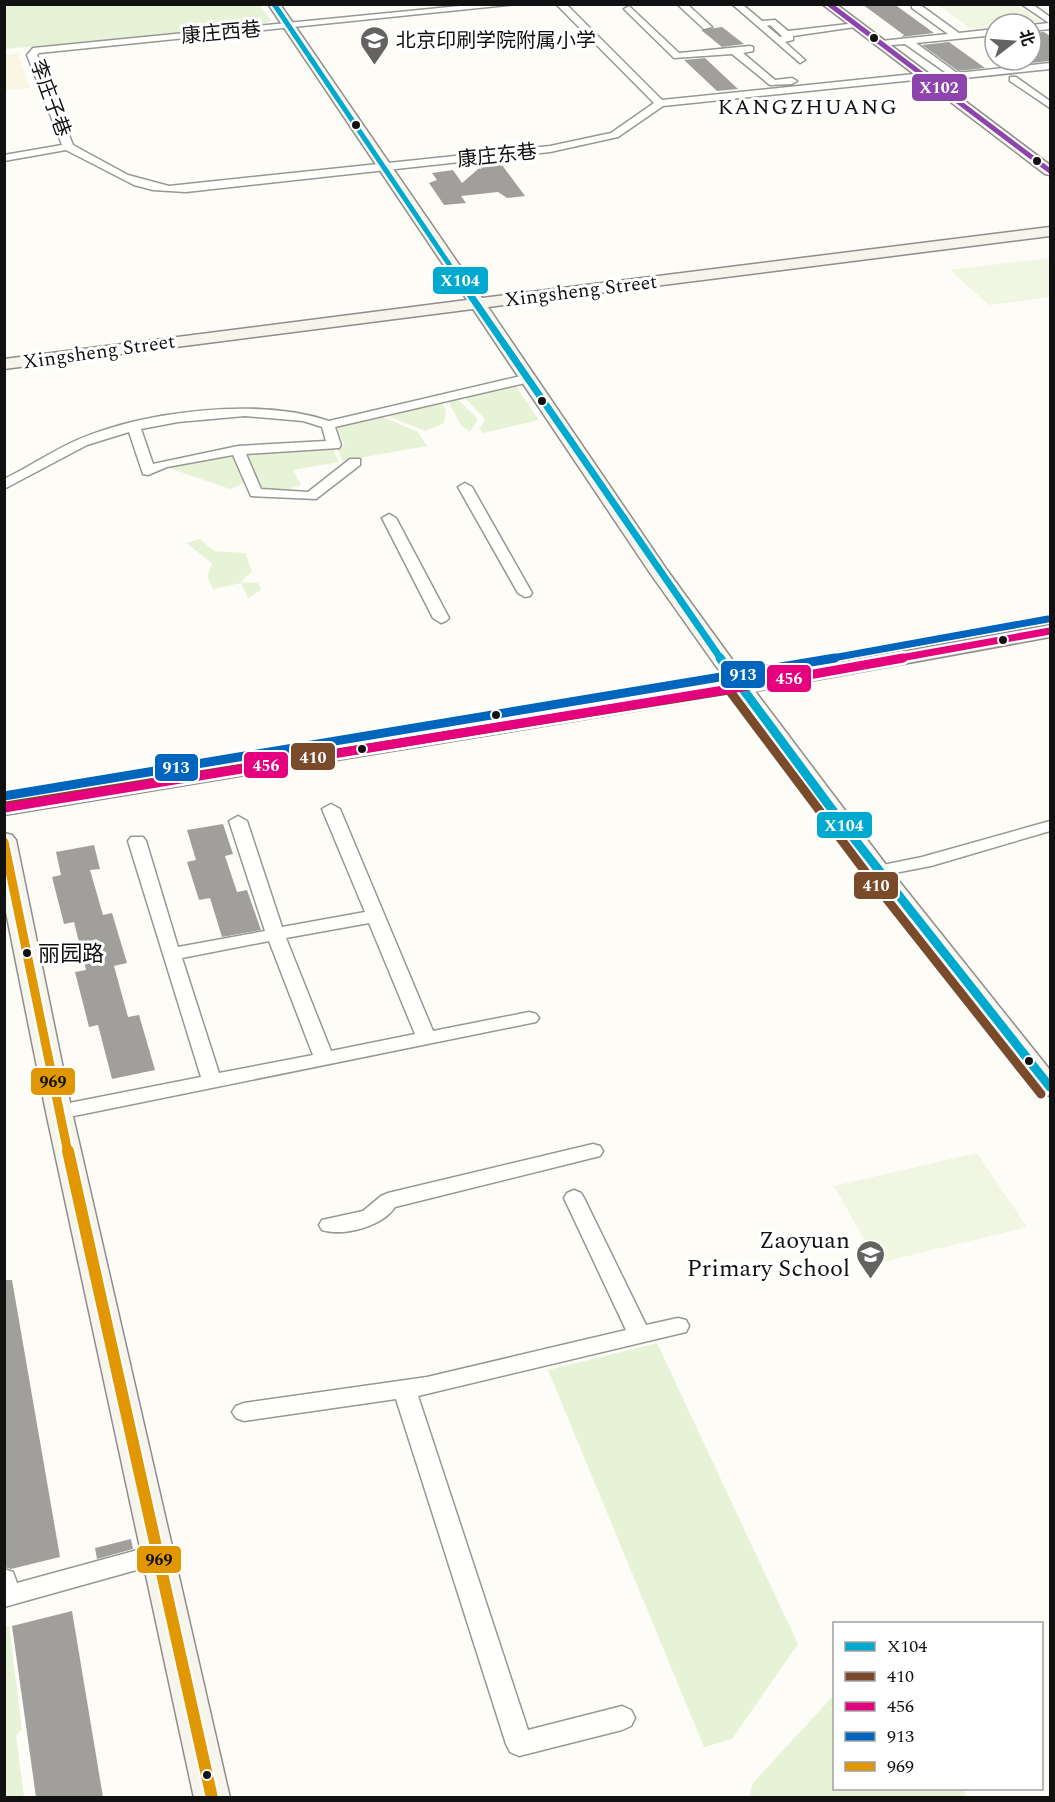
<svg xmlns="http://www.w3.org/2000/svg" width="1055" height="1802" font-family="Spectral,'Noto Sans SC',serif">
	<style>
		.farmland { fill: #f9f7e4 }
		.green { fill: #e7f3d7 }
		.pitch { fill: #f0f6e1 }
		.building { fill: #a19f9c }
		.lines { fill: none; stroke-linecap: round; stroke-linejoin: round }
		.street-casing { stroke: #979795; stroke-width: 3 }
		.secondary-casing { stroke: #8e8d8b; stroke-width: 3 }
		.street { fill: #fffffe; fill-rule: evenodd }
		.secondary { fill: #f6f4eb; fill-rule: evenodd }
		.bus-1-far2-casing { stroke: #fff; stroke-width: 8 }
		.bus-1-far1-casing { stroke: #fff; stroke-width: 10 }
		.bus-1-casing { stroke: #fff; stroke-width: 14 }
		.bus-2-casing { stroke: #fff; stroke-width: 14 }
		.bus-3-far1-casing { stroke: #fff; stroke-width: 10 }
		.bus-3-casing { stroke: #fff; stroke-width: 14 }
		.bus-4-far1-casing { stroke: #fff; stroke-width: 10 }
		.bus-4-casing { stroke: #fff; stroke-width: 14 }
		.bus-5-far1-casing { stroke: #fff; stroke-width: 14 }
		.bus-5-casing { stroke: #fff; stroke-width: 16 }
		.bus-6-casing { stroke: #fff; stroke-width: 8 }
		.bus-1-far2 { stroke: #00a9ce; stroke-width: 5 }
		.bus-1-far1 { stroke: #00a9ce; stroke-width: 7 }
		.bus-1 { stroke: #00a9ce; stroke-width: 9 }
		.bus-2 { stroke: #7a4b2a; stroke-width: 9 }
		.bus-3-far1 { stroke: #e5007d; stroke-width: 7 }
		.bus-3 { stroke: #e5007d; stroke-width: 9 }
		.bus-4-far1 { stroke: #0065bd; stroke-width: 7 }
		.bus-4 { stroke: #0065bd; stroke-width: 9 }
		.bus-5-far1 { stroke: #e09702; stroke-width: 9 }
		.bus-5 { stroke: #e09702; stroke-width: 12 }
		.bus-6 { stroke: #8e44ad; stroke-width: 5 }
		.bus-dot { fill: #111; stroke: #fff; stroke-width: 2 }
		.labels { text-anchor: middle; stroke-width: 6; stroke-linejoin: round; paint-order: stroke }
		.far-street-label { font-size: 20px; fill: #111; stroke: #fff }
		.far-poi-label { font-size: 20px; fill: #111; stroke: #fff; text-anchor: start }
		.far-quarter-label { font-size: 22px; letter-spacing: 1.5px; fill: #111; stroke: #fff }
		.bus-label { font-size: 22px; fill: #111; stroke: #fff; text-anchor: start }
		.poi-label { font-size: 24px; fill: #111; stroke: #fff; text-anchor: end }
		.line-badge { stroke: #fff; stroke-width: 2 }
		.badge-label { font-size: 16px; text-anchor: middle; font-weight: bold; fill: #fff }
		.pale-badge-label { font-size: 16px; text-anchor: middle; font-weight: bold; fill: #111 }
	</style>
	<rect width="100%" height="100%" fill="#fdfcf7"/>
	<path class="farmland" d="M 18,54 L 30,88 L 5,90 L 5,55 Z"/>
	<path class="green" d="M 4,5 L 260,5 L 271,21 L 258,26 L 5,49 Z
		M 515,385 L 539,420 L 483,433 L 480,429 L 485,419 L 465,398 Z
		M 457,399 L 478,419 L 470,432 L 461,425 L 448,401 Z
		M 442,402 L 446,412 L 444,423 L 425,431 L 388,416 Z
		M 383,417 L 418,432 L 427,446 L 342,461 L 337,447 L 345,446 L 336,426 Z
		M 332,447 L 339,462 L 293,470 L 301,485 L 286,490 L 262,488 L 244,452 Z
		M 233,453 L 246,482 L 230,489 L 166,467 Z
		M 200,539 L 214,551 L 245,553 L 252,571 L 241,582 L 258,583 L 261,590 L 248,598 L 241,583 L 213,589 L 207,576 L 212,563 L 186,543 Z
		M 657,1343 L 798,1644 L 732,1739 L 704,1747 L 548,1370 Z
		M 9,1626 L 22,1730 L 16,1735 L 24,1797 L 5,1797 L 4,1627 Z
		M 834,1695 L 834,1788 L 962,1789 L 967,1797 L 749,1797 L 753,1783 Z"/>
	<path class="pitch" d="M 962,4 L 1016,5 L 1042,22 L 995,24 L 995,27 L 971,29 L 940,6 Z
		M 1050,258 L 1050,297 L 989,305 L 950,270 Z
		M 977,1153 L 1027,1227 L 878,1263 L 834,1186 Z"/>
	<path class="building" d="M 862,4 L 894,4 L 934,33 L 901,37 L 904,35 Z
		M 722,27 L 744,44 L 722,47 L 701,30 Z
		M 1044,32 L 1050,36 L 1050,61 L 1031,63 L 1031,33 Z
		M 949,42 L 985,68 L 958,71 L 922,45 Z
		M 705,58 L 738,89 L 717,91 L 684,60 Z
		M 499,161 L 525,196 L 507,198 L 498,192 L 461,196 L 466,203 L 444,205 L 429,183 L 437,180 L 432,173 L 453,170 L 462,183 L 485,163 Z
		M 223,824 L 233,854 L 225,856 L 237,892 L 247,890 L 261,930 L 222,937 L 210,898 L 199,900 L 187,862 L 196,860 L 187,830 Z
		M 94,845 L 100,869 L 90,870 L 103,915 L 112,913 L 127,963 L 114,966 L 128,1017 L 139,1015 L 155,1070 L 112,1079 L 98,1025 L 89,1027 L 75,972 L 86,970 L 74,922 L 64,924 L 52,877 L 61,875 L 56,852 Z
		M 4,1280 L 12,1280 L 60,1557 L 11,1569 L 4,1567 Z
		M 131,1539 L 133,1549 L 97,1559 L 95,1548 Z
		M 72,1611 L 103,1797 L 36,1797 L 12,1626 Z"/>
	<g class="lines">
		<defs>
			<path id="street" d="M 480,4 L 517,4 L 39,53 L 37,55 L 73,145 L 128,175 L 169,186 L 550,146 L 611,133 L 654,103 L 556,4 L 566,4 L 662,100 L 924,73 L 929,76 L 924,79 L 663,106 L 618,137 L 550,152 L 186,192 L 153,190 L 134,185 L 66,150 L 4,161 L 4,155 L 62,145 L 27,55 L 33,48 Z
				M 677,4 L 687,4 L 712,27 L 704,29 Z
				M 732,4 L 742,4 L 762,21 L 775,20 L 788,31 L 857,23 L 862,26 L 793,36 L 793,40 L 785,42 L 805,60 L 800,63 ZM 770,25 L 782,36 L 783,36 L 780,37 L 767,26 Z
				M 912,4 L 919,4 L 959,33 L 995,29 L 995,35 L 916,43 L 957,73 L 1050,63 L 1050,69 L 955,79 L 905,44 L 878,46 L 876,44 L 881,41 L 948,34 L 912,8 Z
				M 1021,4 L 1032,4 L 1050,17 L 1050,29 L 1031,31 L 1031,25 L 1049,23 Z
				M 629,6 L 679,53 L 750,46 L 753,47 L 753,51 L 743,53 L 775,80 L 792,78 L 797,81 L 792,84 L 770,85 L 732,54 L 674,58 L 626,11 L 624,9 Z
				M 1010,77 L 1016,77 L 1050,101 L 1050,108 L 1010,81 Z
				M 529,374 L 535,378 L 534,381 L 335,427 L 341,445 L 339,448 L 246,454 L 261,489 L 308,492 L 350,459 L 360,459 L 360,465 L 316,499 L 251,496 L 233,455 L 167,467 L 148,475 L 143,474 L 129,432 L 87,445 L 4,489 L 4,479 C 29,467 52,451 77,440 C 144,411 259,397 329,421 ZM 245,416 L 303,421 L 322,427 L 326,441 L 238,446 L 153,464 L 141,429 L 178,422 Z
				M 465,483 L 472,487 L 532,593 L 530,596 L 525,597 L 518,593 L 458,487 Z
				M 389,514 L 396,518 L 449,618 L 446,621 L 441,623 L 433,618 L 382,518 Z
				M 331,804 L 340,809 L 433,1031 L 529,1012 L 536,1014 L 539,1018 L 536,1022 L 59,1119 L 52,1117 L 49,1112 L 52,1107 L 59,1105 L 201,1077 L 128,841 L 131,837 L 143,837 L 146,841 L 178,947 L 265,931 L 229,821 L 238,816 L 247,821 L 282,927 L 365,912 L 322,809 ZM 369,923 L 415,1034 L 331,1051 L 286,938 ZM 269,941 L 313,1055 L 219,1073 L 182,958 Z
				M 1050,821 L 1050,831 L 931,866 L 879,876 L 870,871 L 873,867 L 922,857 Z
				M 593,1144 L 600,1146 L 603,1151 L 600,1156 L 395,1207 C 383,1226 344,1237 322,1230 L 319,1225 L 322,1220 L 363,1211 L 381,1196 L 388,1193 Z
				M 574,1190 L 581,1193 L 584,1198 L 646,1325 L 678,1318 L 686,1320 L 689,1326 L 686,1332 L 418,1396 L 528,1730 L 622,1706 L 631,1710 L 635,1718 L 631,1726 L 622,1730 L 519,1756 L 510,1752 L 506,1744 L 396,1399 L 244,1421 L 236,1418 L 232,1412 L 236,1406 L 244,1403 L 427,1377 L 626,1330 L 564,1198 L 567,1193 Z
				M 156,1545 L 165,1548 L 168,1555 L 165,1562 L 4,1607 L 4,1569 L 13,1572 L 17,1583 Z"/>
			<path id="secondary" d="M 268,4 L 280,4 L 482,298 L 1050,227 L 1050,236 L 488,307 L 667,570 L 747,680 L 1050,625 L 1050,637 L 755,691 L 887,866 L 1050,1070 L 1050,1096 L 1041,1093 L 871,876 L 736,694 L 4,815 L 4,801 L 728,683 L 650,573 L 473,309 L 4,369 L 4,359 L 467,300 Z
				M 822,4 L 836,4 L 1050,165 L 1050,175 L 1045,174 Z
				M 4,833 L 12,835 L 16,840 L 72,1112 L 230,1798 L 194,1798 L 46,1112 L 4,902 Z"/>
		</defs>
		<use href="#street" class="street-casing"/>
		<use href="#secondary" class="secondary-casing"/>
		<use href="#street" class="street"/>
		<use href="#secondary" class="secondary"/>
		<defs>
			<path id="bus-1-far2" d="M 274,4 L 463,285"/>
			<path id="bus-1-far1" d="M 462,283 L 721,659"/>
			<path id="bus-1" d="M 720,658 L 848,831 L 1050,1087"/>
			<path id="bus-2" d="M 6,806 L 729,690 L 870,878 L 1041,1094"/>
			<path id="bus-3-far1" d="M 895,659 L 1050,631"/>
			<path id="bus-3" d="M 4,808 L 742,687 L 903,658"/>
			<path id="bus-4-far1" d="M 827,659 L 1048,619"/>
			<path id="bus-4" d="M 4,796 L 835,658"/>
			<path id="bus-5-far1" d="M 4,842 L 68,1153"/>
			<path id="bus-5" d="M 68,1151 L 212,1798"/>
			<path id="bus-6" d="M 829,4 L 1050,171"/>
		</defs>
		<use href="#bus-1-far2" class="bus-1-far2-casing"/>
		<use href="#bus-1-far1" class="bus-1-far1-casing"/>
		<use href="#bus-1" class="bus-1-casing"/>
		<use href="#bus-2" class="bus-2-casing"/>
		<use href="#bus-3-far1" class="bus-3-far1-casing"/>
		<use href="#bus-3" class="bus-3-casing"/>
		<use href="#bus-4-far1" class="bus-4-far1-casing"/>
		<use href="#bus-4" class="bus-4-casing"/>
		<use href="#bus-5-far1" class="bus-5-far1-casing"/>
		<use href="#bus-5" class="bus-5-casing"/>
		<use href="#bus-6" class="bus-6-casing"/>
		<use href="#bus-1-far2" class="bus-1-far2"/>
		<use href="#bus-1-far1" class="bus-1-far1"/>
		<use href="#bus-1" class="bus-1"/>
		<use href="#bus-2" class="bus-2"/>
		<use href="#bus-3-far1" class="bus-3-far1"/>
		<use href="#bus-3" class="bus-3"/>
		<use href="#bus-4-far1" class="bus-4-far1"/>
		<use href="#bus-4" class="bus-4"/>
		<use href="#bus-5-far1" class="bus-5-far1"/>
		<use href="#bus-5" class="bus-5"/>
		<use href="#bus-6" class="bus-6"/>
	</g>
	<defs>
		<symbol id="school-pin" viewBox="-11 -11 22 30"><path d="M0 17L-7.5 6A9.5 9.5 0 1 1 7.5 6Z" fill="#646362" stroke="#fff"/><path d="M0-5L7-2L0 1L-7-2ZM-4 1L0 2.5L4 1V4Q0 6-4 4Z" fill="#fff"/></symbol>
	</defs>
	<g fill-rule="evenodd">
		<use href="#school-pin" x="358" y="24" width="33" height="45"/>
		<use href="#school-pin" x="854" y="1238" width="33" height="45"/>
	</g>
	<g class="bus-dot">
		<circle cx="874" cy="38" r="5"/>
		<circle cx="356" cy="125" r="5"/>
		<circle cx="1037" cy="161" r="5"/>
		<circle cx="542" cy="401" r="5"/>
		<circle cx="1003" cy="640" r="5"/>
		<circle cx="496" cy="715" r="5"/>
		<circle cx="362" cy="749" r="5"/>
		<circle cx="27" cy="953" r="5"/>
		<circle cx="1029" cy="1061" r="5"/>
		<circle cx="207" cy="1775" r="5"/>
	</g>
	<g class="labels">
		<g class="far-street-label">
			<text transform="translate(221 32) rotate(-5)" y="7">康庄西巷</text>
			<text transform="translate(51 98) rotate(70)" y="7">李庄子巷</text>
			<text transform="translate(497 155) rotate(-6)" y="7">康庄东巷</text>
			<text transform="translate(581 290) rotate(-7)" y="7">Xingsheng Street</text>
			<text transform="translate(99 351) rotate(-8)" y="7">Xingsheng Street</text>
		</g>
		<g class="far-poi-label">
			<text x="396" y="47">北京印刷学院附属小学</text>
		</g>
		<g class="far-quarter-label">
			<text x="808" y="114">KANGZHUANG</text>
		</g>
		<g class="bus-label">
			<text x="38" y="961">丽园路</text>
		</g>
		<g class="poi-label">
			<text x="850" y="1248">Zaoyuan<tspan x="850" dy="28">Primary School</tspan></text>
		</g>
	</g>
	<g class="line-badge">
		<rect x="911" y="73" width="57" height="29" rx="6" fill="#8e44ad"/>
		<rect x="432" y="266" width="57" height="29" rx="6" fill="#00a9ce"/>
		<rect x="720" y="660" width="46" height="29" rx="6" fill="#0065bd"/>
		<rect x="766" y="664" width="46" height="29" rx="6" fill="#e5007d"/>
		<rect x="290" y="742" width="46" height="29" rx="6" fill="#7a4b2a"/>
		<rect x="243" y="751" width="46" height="28" rx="6" fill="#e5007d"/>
		<rect x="154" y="753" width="45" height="29" rx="6" fill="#0065bd"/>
		<rect x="816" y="811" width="57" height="28" rx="6" fill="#00a9ce"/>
		<rect x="853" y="871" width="46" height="29" rx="6" fill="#7a4b2a"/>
		<rect x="30" y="1067" width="46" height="29" rx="6" fill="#e09702"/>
		<rect x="136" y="1545" width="46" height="29" rx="6" fill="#e09702"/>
	</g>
	<g class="badge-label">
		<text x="939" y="93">X102</text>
		<text x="460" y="286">X104</text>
		<text x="743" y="680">913</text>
		<text x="789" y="684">456</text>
		<text x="313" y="763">410</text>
		<text x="266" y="771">456</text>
		<text x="176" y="773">913</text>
		<text x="844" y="831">X104</text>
		<text x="876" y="891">410</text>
	</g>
	<g class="pale-badge-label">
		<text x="53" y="1087">969</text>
		<text x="159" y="1565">969</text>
	</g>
	<rect width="1055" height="1802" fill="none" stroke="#111111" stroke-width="12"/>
	<rect x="833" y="1622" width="210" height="168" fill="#ffffff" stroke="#a0a0a0" stroke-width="1.5"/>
	<rect x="845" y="1642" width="30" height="9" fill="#00a9ce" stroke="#a0a0a0" stroke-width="1.5"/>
	<text x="887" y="1652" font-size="18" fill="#111111">X104</text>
	<rect x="845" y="1672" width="30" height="9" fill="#7a4b2a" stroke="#a0a0a0" stroke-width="1.5"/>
	<text x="887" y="1682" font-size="18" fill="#111111">410</text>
	<rect x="845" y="1702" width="30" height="9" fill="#e5007d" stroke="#a0a0a0" stroke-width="1.5"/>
	<text x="887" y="1712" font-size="18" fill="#111111">456</text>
	<rect x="845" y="1732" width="30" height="9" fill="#0065bd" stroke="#a0a0a0" stroke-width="1.5"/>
	<text x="887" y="1742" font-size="18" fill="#111111">913</text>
	<rect x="845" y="1762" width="30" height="9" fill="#e09702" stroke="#a0a0a0" stroke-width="1.5"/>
	<text x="887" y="1772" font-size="18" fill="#111111">969</text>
	<g transform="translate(1013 42) rotate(73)"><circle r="28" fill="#ffffff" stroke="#a0a0a0" stroke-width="1.5"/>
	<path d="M0-4.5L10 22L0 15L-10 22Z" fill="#646362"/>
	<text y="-9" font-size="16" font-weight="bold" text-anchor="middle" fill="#111111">北</text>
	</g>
</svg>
